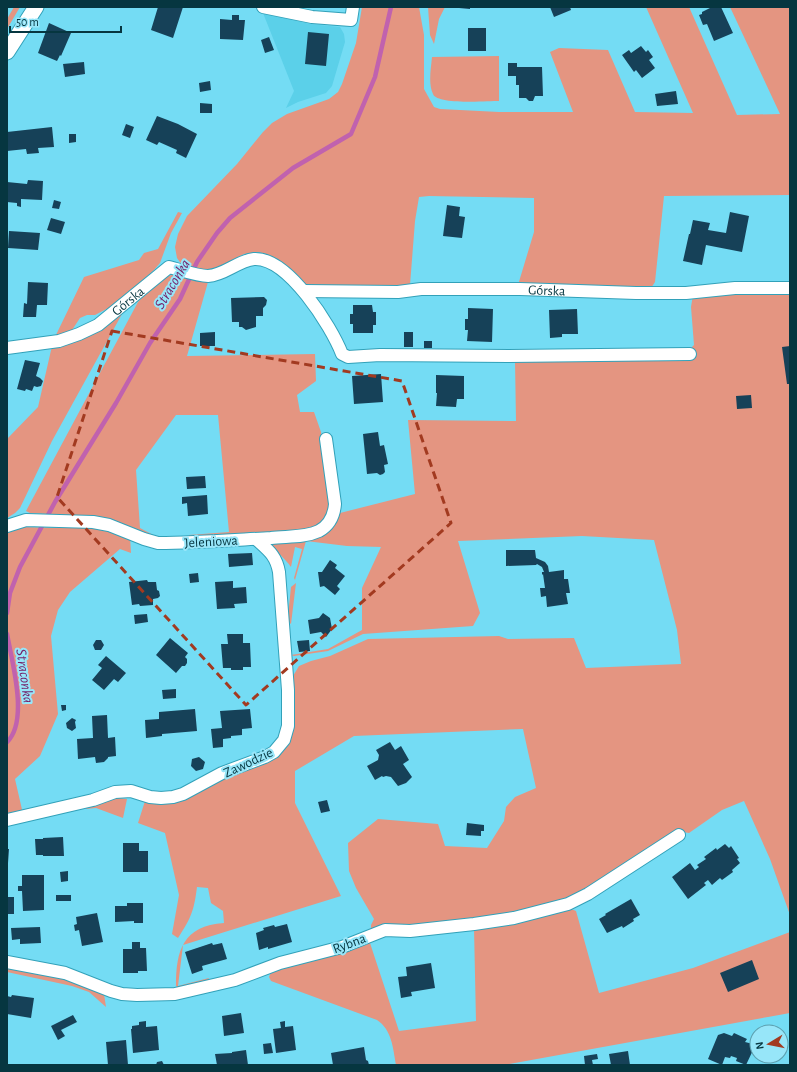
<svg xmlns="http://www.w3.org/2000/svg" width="797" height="1072" font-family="'Alegreya Sans',sans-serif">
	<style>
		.built { fill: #5bd0e9 }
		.green { fill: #e49581 }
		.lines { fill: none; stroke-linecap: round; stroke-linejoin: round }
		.stream { stroke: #c062ae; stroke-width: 4.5 }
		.building { fill: #164158 }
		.minor-casing { stroke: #32a1b9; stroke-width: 14 }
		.tertiary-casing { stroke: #32a1b9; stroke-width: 17 }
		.minor { stroke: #fff; stroke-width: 12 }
		.tertiary { stroke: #fff; stroke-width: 15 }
		.marked { fill: none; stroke: #a23a20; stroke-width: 3; stroke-dasharray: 8 5; stroke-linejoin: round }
		.labels { text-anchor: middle; stroke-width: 4; stroke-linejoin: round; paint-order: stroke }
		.street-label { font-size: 14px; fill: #063640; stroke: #97e6f9 }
		.water-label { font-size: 15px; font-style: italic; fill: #741e67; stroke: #97e6f9 }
	</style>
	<rect width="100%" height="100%" fill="#74dcf4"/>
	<path class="built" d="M 263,13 L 310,24 L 340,27 L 344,34 L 345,42 L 332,86 L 326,93 L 298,102 L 286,108 L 294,91 Z"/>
	<path class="green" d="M 14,7 L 20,7 L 7,29 L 7,19 Z
		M 362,7 L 419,7 L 424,35 L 424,89 L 434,107 L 440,109 L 499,112 L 573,112 L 550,52 L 559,48 L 608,50 L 635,112 L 693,113 L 646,7 L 689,7 L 737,115 L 780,114 L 730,7 L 790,7 L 790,195 L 664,196 L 655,282 L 649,291 L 518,285 L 534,232 L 534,198 L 429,196 L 419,197 L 415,221 L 410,285 L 395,287 L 306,285 L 266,254 L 258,252 L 244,254 L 215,269 L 206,272 L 182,265 L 177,258 L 175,247 L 178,234 L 187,216 L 237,164 L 263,132 L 272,123 L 287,114 L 329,99 L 338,92 L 342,84 L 356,43 Z
		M 428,7 L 445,7 L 439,19 L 434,44 L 430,35 Z
		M 499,56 L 499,101 C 487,101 437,105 433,94 C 428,84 431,68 432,57 Z
		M 178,212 L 182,213 L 171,233 L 160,263 L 154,270 L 116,304 L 95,315 L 87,315 L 80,318 L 70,333 L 55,337 L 84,277 L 139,260 L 144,253 L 158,249 Z
		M 176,274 L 184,274 L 208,282 L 187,356 L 315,354 L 316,381 L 297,395 L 300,412 L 314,412 L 321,432 L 331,501 L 330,514 L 319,527 L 302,532 L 191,539 L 189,538 L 189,535 L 229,532 L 218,415 L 176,415 L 136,470 L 140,528 L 157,537 L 177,536 L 177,538 L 168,540 L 155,539 L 113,522 L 101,520 L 67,515 L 30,513 L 26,511 L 138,302 C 148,291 161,276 176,274 Z
		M 790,292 L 790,915 L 770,859 L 744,801 L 722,810 L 689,833 L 677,831 L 569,900 L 514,914 L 371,930 L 371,925 L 374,919 L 356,888 L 349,871 L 348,843 L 378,819 L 438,824 L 445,846 L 487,848 L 504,821 L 506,807 L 515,797 L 536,788 L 523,729 L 354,736 L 295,771 L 295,803 L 341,896 L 183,945 L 178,986 L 209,978 L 208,980 L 179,988 L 176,986 C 176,950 183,926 224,923 L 223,911 L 211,903 L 208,888 L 197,887 C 194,911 191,918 178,938 L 172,934 L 179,895 L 165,833 L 138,823 L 145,801 L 153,802 L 282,750 L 293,676 L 299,666 L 311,661 L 330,656 L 368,639 L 499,636 L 508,639 L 574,638 L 586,668 L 681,664 L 677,630 L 654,540 L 582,536 L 458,541 L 480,613 L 473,626 L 363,634 L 328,651 L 294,656 L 291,655 L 328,649 L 362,630 L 362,588 L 381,547 L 347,546 L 306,541 L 295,580 L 294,578 L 302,549 L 295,547 L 291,567 C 286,559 271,547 270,542 L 292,539 L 340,513 L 415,494 L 408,420 L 516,421 L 515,361 L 693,358 L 697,354 L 691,348 L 694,345 L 691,307 L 693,295 Z
		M 120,313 L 122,314 L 52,441 L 20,508 L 15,513 L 7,518 L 7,439 L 38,407 L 52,346 Z
		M 66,525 L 90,525 L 130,537 L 131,553 L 120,549 L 70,592 L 58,610 L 51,636 L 58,714 L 40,756 L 15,779 L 23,814 L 7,817 L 7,532 L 20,527 L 64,528 Z
		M 296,583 L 291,624 L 288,621 L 288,616 L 291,587 Z
		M 117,798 L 127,799 L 123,818 L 96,808 L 86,809 L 87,806 Z
		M 569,908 L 576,911 L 599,993 L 693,968 L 790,932 L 790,1013 L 504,1065 L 396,1065 C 393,1048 392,1030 377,1020 L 271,981 L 269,977 L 271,972 L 369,940 L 399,1031 L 476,1021 L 474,928 Z
		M 8,967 L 64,978 L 104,994 L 106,1007 L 89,992 L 72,986 L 7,972 Z"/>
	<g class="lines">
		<path class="stream" d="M 7,613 L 10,593 L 20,567 L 55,502 L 116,403 L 150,343 L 180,299 L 197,262 L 217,233 L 230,218 L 293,168 L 351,134 L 375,77 L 391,7
			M 7,634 C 12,662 29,721 7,742"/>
	</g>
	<path class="building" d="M 158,7 L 183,7 L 173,38 L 151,30 Z
		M 459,7 L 470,7 L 470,9 L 459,8 Z
		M 550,7 L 570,7 L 571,10 L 554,17 Z
		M 710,7 L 721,7 L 733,33 L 714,41 L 707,24 L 703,25 L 699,15 L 702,14 L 702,12 L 710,8 Z
		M 232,15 L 239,15 L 239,20 L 245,20 L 243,40 L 220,39 L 220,19 L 232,20 Z
		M 49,23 L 71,33 L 61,56 L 60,55 L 57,61 L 38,53 Z
		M 468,28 L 486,28 L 486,51 L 468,51 Z
		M 308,32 L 329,34 L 326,66 L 305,64 Z
		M 269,37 L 274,50 L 265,53 L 261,40 Z
		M 641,46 L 646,52 L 648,50 L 653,57 L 649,60 L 655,68 L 642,78 L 636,70 L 634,72 L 622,55 L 629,50 L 631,53 Z
		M 84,62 L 85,74 L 65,77 L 63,64 Z
		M 508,63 L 517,63 L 517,67 L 542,67 L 543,96 L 535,96 L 533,101 L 529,101 L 526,98 L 519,98 L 519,85 L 516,85 L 516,76 L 508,76 Z
		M 210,81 L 211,90 L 200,92 L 199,83 Z
		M 676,91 L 678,104 L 657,106 L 655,94 Z
		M 200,103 L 212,104 L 212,113 L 200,113 Z
		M 157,116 L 178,124 L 197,134 L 186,158 L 176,153 L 177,150 L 159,142 L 157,145 L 146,140 Z
		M 126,124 L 134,127 L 130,138 L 122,135 Z
		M 52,127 L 54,147 L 38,148 L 39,153 L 27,154 L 26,149 L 7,151 L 7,132 Z
		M 69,134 L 76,134 L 76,142 L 69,143 Z
		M 28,180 L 43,181 L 42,200 L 21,199 L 21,207 L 17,206 L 17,203 L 7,202 L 7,182 L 27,184 Z
		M 54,200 L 61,202 L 59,209 L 52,208 Z
		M 447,205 L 460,207 L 459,216 L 465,217 L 462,238 L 443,236 Z
		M 730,212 L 749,216 L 742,252 L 706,245 L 702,265 L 683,261 L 689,234 L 690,234 L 693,220 L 710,223 L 708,230 L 726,233 Z
		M 51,218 L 65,222 L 61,234 L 47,230 Z
		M 9,231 L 40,233 L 38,250 L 8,248 Z
		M 28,282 L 48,283 L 47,305 L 37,305 L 36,317 L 23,317 L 24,303 L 27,304 Z
		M 264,297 L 267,300 L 266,305 L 263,308 L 263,316 L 256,316 L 256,327 L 246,330 L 242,327 L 239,327 L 239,322 L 232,322 L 231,298 Z
		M 353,305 L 372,305 L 373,312 L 376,312 L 376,325 L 373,325 L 373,333 L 353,333 L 353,324 L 350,324 L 350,314 L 353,314 Z
		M 468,308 L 493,309 L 492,342 L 467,341 L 468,330 L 465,330 L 465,319 L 468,319 Z
		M 577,309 L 578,334 L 562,334 L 562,337 L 550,338 L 549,310 Z
		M 215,332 L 215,346 L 200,346 L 200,333 Z
		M 404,332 L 413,332 L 413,347 L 404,347 Z
		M 424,341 L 432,341 L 432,348 L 424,348 Z
		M 790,346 L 790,384 L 787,384 L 782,347 Z
		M 25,360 L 40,363 L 36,376 L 40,378 L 43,381 L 41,386 L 37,387 L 34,386 L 32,391 L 26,389 L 25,391 L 17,389 Z
		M 381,374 L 383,402 L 354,404 L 352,376 Z
		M 436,375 L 464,376 L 464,399 L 457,399 L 456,407 L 436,406 L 437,393 L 436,393 Z
		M 751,395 L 752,408 L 737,409 L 736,396 Z
		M 378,432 L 380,446 L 384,445 L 388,464 L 384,465 L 385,472 L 383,474 L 380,475 L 377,473 L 367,474 L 363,434 Z
		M 205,476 L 206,488 L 187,489 L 186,477 Z
		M 207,495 L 208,514 L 188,516 L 187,503 L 182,504 L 182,497 Z
		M 506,550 L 535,550 L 536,558 L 545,562 L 548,566 L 549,572 L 564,570 L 564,579 L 568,579 L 570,593 L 566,593 L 568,604 L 547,607 L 546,596 L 541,597 L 540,588 L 545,588 L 543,574 L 542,575 L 542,572 L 544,572 L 542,567 L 537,564 L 536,565 L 506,566 Z
		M 252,553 L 253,565 L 229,567 L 228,554 Z
		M 330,560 L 337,565 L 335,568 L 345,576 L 337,586 L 340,589 L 335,595 L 324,586 L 320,587 L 318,572 L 322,572 Z
		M 198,573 L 199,582 L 190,583 L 189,574 Z
		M 147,580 L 148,582 L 156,582 L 157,590 L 159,591 L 160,596 L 158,598 L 153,599 L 153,605 L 140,606 L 139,604 L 132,605 L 129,582 Z
		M 233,581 L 233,588 L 246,587 L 247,603 L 234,604 L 235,608 L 217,609 L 215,582 Z
		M 323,613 L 330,618 L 332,629 L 326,637 L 321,632 L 310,634 L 308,620 L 319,618 Z
		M 147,614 L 148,622 L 135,624 L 134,615 Z
		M 227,634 L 243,634 L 243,643 L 250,643 L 251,667 L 243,667 L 243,670 L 231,670 L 231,668 L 223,668 L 221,644 L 228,644 Z
		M 170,638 L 188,653 L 185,657 L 187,659 L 187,663 L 185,666 L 182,666 L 176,673 L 156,655 Z
		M 96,640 L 101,640 L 104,645 L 101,650 L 95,650 L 93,645 Z
		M 309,640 L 310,651 L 299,652 L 297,641 Z
		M 106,656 L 126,673 L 118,682 L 114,679 L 104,690 L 92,680 L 102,668 L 98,665 Z
		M 176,689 L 176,698 L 163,699 L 162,690 Z
		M 61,705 L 66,705 L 66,710 L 62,711 Z
		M 195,709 L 197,731 L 162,734 L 162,736 L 146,738 L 145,720 L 159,719 L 159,712 Z
		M 250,709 L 252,728 L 242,729 L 242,735 L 231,736 L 231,738 L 223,739 L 223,747 L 213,748 L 211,729 L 222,728 L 220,711 Z
		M 107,715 L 108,738 L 115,737 L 116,756 L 108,757 L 108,758 L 104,762 L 96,763 L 95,757 L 78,759 L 77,739 L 93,738 L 92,716 Z
		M 72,718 L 76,720 L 75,722 L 76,728 L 72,731 L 67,728 L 66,723 Z
		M 390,742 L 395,750 L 401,746 L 409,760 L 403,764 L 412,777 L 406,783 L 398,786 L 391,777 L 386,776 L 383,777 L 382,776 L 375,780 L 367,766 L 378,760 L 379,755 L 376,750 Z
		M 199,757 L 205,762 L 203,769 L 196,771 L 191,766 L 192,759 Z
		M 327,800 L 330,811 L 321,813 L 318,802 Z
		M 467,823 L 484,825 L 484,831 L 481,831 L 481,836 L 466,835 Z
		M 63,837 L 64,856 L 43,856 L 43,855 L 36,855 L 35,839 L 43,839 L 43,838 Z
		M 123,843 L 139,843 L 139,851 L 148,851 L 148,872 L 123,872 Z
		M 725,844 L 729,848 L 731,846 L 739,858 L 737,859 L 740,863 L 732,870 L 733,872 L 722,880 L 720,878 L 712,885 L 708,880 L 704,883 L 706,885 L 688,899 L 672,877 L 690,863 L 695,870 L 699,867 L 697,865 L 706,859 L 704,857 L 716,848 L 717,850 Z
		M 7,849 L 9,849 L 8,863 L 7,863 Z
		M 68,871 L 68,881 L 61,882 L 60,872 Z
		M 22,875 L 44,875 L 44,910 L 23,911 L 22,891 L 18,891 L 18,886 L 22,886 Z
		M 56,895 L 71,895 L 71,901 L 56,901 Z
		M 7,897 L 14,897 L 14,914 L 7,914 Z
		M 631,899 L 640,915 L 633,919 L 634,921 L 623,928 L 622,926 L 607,933 L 599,919 L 606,915 L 605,914 Z
		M 127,903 L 143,903 L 143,923 L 134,923 L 134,921 L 115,922 L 115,906 L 127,906 Z
		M 97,913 L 103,942 L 82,946 L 79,930 L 75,931 L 74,925 L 77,924 L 76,917 Z
		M 287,924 L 292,942 L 268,949 L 268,947 L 259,950 L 256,933 L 264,930 L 263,928 L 274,925 L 275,927 Z
		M 40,927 L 41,943 L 20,944 L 20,939 L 12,940 L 11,928 Z
		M 132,942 L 140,942 L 140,948 L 146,948 L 147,971 L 138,971 L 138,973 L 123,973 L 123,949 L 132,949 Z
		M 212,943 L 213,945 L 222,943 L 227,959 L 202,966 L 203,970 L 192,974 L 185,952 Z
		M 752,960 L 759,979 L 728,992 L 720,973 Z
		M 431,963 L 435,988 L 411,992 L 412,996 L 401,998 L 398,977 L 407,976 L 406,967 Z
		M 12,995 L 34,998 L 31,1018 L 7,1014 L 7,996 L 11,997 Z
		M 241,1013 L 244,1033 L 224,1036 L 222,1016 Z
		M 73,1015 L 77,1022 L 61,1030 L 65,1036 L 58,1040 L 51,1026 Z
		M 146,1021 L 146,1027 L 157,1026 L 159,1050 L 133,1053 L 131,1029 L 132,1029 L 132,1026 L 139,1025 L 139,1022 Z
		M 285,1021 L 285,1027 L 293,1026 L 296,1050 L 276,1053 L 273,1029 L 281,1028 L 280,1022 Z
		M 724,1033 L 732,1036 L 734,1033 L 747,1039 L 745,1042 L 753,1044 L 754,1048 L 746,1065 L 736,1061 L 737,1058 L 731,1056 L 730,1058 L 725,1057 L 722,1065 L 708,1059 L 718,1035 Z
		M 126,1040 L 128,1065 L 108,1065 L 106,1042 Z
		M 271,1043 L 273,1053 L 264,1054 L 263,1044 Z
		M 364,1047 L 366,1060 L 368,1061 L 369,1065 L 333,1065 L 331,1053 Z
		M 246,1050 L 248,1065 L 217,1065 L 215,1054 L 232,1053 L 232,1052 Z
		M 628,1051 L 630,1065 L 611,1065 L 609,1054 Z
		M 597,1054 L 598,1059 L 592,1060 L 593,1065 L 585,1065 L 584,1056 Z
		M 162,1061 L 164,1065 L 156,1065 L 157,1062 Z"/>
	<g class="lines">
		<defs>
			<g id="minor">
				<path d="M 263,7 L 312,17 L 351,20 L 353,7"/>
				<path id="s1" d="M 304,291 L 398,292 L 421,289 L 520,289 L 636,293 L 686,293 L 735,288 L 790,288"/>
				<path id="s2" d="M 7,348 L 59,341 L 79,334 L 98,325 L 169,267 C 181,270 197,276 208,276 C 225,275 237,261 254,259 C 288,257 331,326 342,354 L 348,357 L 380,355 L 509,356 L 690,354"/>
				<path d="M 7,526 L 26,520 L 93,522 L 109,525 L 144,539 L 158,543 C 196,543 234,540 271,538 C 286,536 304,538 319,531 C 330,525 334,516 335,504 L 326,439"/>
				<path d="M 7,820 L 93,800 L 115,792 L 131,791 L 150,797 L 161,798 L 173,797 L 183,794 L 222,773 L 265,757 L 274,752 L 284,740 L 288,726 L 288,690 L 279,572 C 276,555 268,550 256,539"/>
				<path d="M 7,962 L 65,973 L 111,991 L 122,994 L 137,995 L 175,994 L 235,980 L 280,963 L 342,947 L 385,930 L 410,931 L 474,924 L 514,918 L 568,904 L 588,894 L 679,835"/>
			</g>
			<path id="tertiary" d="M 7,52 L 36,7"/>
		</defs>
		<use href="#minor" class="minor-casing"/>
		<use href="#tertiary" class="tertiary-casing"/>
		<use href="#minor" class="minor"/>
		<use href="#tertiary" class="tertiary"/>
	</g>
	<path class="marked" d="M 112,331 L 402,381 L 451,523 L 246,705 L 57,497 Z"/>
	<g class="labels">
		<g class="street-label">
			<text dy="5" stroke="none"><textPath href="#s1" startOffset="243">Górska</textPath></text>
			<text dy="5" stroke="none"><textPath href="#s2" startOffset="133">Górska</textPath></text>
			<text transform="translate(211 541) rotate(-3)" y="5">Jeleniowa</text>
			<text transform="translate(248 762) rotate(-25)" y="5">Zawodzie</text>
			<text transform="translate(349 943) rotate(-20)" y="5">Rybna</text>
		</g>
		<g class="water-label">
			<text transform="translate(172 284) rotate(-59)" y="5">Straconka</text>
			<text transform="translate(25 676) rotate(82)" y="5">Straconka</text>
		</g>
	</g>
	<rect width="797" height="1072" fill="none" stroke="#063640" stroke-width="16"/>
	<g transform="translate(769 1044) rotate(260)"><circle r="19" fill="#97e6f9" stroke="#5da0af"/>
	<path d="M0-3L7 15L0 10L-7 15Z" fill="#a23a20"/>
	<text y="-6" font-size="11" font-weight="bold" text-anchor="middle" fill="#063640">N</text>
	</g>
	<path d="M10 26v6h111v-6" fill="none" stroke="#063640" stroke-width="2"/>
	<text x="16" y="26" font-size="12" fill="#063640" stroke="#97e6f9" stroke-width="3" paint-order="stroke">50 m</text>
</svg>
